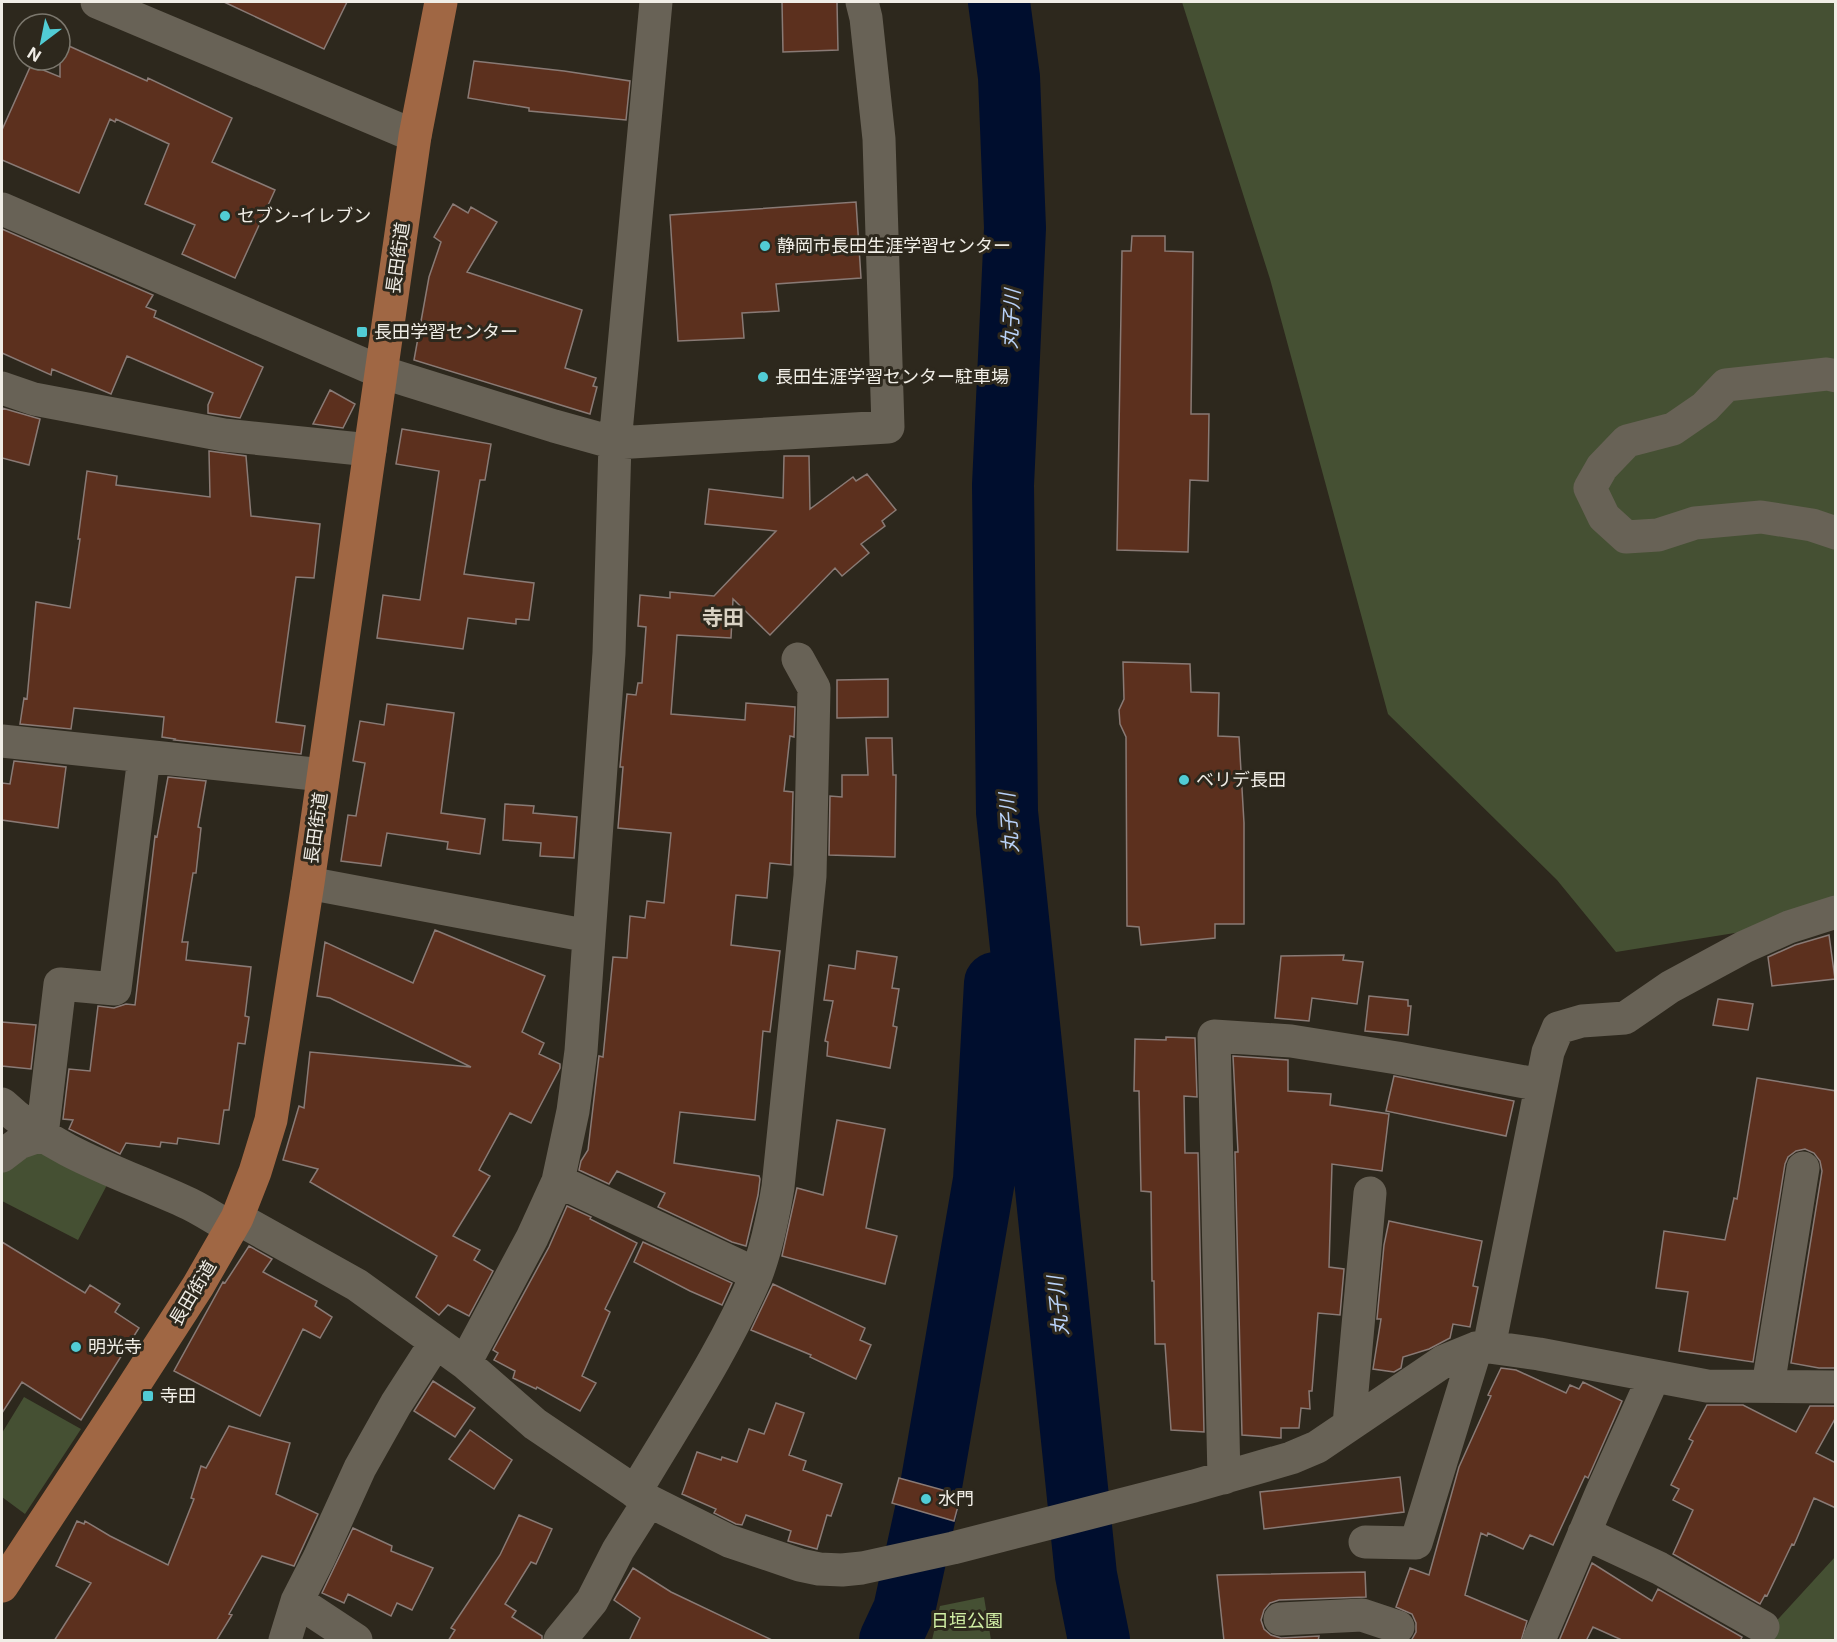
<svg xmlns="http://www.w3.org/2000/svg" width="1837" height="1642" font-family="Inter,'Noto Sans JP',sans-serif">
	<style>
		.green { fill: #455033 }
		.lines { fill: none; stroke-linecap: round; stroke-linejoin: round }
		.river { stroke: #000e2e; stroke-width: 62 }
		.building { fill: #5c301e; stroke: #897a75; stroke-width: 1.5 }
		.minor { stroke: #686256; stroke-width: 33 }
		.major { stroke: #a06744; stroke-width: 33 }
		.poi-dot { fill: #51ccd5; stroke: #2d281d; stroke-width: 2 }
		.labels { text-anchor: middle; stroke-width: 6; stroke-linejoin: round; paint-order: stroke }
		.poi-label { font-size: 18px; fill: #f0ede6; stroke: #2d281d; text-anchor: start }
		.street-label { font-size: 18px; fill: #f0ede6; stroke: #2d281d }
		.park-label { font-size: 18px; fill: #d1efa5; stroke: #2d281d }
		.water-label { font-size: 20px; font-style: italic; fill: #b9d2f9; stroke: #2d281d }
		.quarter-label { font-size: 21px; font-weight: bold; fill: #d9d2c4; stroke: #2d281d }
	</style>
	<rect width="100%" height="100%" fill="#2d281d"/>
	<path class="green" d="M 1182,2 L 1835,2 L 1835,917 L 1616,952 L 1557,880 L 1388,714 L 1270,279 Z
		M 33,1147 L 107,1185 L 78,1240 L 2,1201 L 2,1170 Z
		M 24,1397 L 81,1429 L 25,1514 L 2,1497 L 2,1433 Z
		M 1835,1557 L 1835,1640 L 1759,1640 Z
		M 984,1597 L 991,1640 L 932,1640 L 940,1606 Z"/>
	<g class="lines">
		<path class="river" d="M 999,2 L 1009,77 L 1015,228 L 1003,485 L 1007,812 L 1086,1575 L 1099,1640
			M 890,1640 L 904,1610 L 930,1492 L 984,1180 L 995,983"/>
	</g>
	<path class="building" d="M 224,2 L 347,2 L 324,49 Z
		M 782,2 L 837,2 L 838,50 L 783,52 Z
		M 60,42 L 147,81 L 148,78 L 232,118 L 212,162 L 275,190 L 235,278 L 182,254 L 195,225 L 145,204 L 169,144 L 116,119 L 115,122 L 110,119 L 79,193 L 2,160 L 2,130 L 31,65 L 60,77 Z
		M 474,61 L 564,71 L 630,81 L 626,120 L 529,111 L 529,108 L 468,98 Z
		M 856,202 L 861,278 L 776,284 L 779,311 L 742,313 L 744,338 L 678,341 L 670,215 Z
		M 453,204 L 468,213 L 471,207 L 497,222 L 467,272 L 582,310 L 565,368 L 596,378 L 593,386 L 597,387 L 590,414 L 414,360 L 429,277 L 441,242 L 434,237 Z
		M 2,229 L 153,295 L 146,307 L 156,311 L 154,317 L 263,367 L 240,418 L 208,413 L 208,405 L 213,393 L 127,356 L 111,394 L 52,369 L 51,375 L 2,353 Z
		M 1132,236 L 1165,236 L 1165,251 L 1193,252 L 1191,414 L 1209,414 L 1208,481 L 1190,480 L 1188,552 L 1117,550 L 1122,251 L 1131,251 Z
		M 330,390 L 355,404 L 343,428 L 313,424 Z
		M 2,408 L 40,419 L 29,465 L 2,458 Z
		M 402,429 L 491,444 L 485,480 L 480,480 L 464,574 L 534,583 L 529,620 L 516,619 L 516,624 L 468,618 L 463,649 L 377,638 L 383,595 L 420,600 L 439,471 L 396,464 Z
		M 209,451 L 246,456 L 251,516 L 320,524 L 314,578 L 296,577 L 276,722 L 305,726 L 301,754 L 174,740 L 175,739 L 162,737 L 164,717 L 74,708 L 71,729 L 20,724 L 24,698 L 27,699 L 36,602 L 70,608 L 80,539 L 78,539 L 87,471 L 117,476 L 116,485 L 210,497 Z
		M 784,456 L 809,456 L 810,509 L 853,477 L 856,481 L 867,474 L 896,510 L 882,521 L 885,526 L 861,544 L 869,553 L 842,576 L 835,568 L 770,635 L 733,599 L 731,638 L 677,635 L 671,714 L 745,720 L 746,703 L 795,707 L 794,737 L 790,736 L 784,791 L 793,792 L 791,865 L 770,863 L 767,898 L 736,895 L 731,945 L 780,951 L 770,1032 L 763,1031 L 755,1120 L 680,1112 L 674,1163 L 759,1176 L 760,1179 L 758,1195 L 746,1246 L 732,1242 L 658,1207 L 665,1193 L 617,1171 L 609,1184 L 579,1170 L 581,1161 L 588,1150 L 599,1056 L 603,1057 L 613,957 L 627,958 L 630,916 L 645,918 L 647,901 L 664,903 L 671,833 L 618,828 L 623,767 L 620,767 L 627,694 L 636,695 L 638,683 L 642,683 L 646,627 L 638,626 L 640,595 L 670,598 L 670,592 L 714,596 L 776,531 L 705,524 L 709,489 L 783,498 Z
		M 1123,662 L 1190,664 L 1191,692 L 1219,693 L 1218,736 L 1239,737 L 1244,823 L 1244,924 L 1215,924 L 1215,938 L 1141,945 L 1139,927 L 1127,926 L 1126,737 L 1120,724 L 1119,710 L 1124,699 Z
		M 888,679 L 888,717 L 837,718 L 837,680 Z
		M 387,704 L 454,713 L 441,813 L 485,819 L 480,854 L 447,849 L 448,842 L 387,833 L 381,866 L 341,861 L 348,815 L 356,816 L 365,763 L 353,761 L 360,721 L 384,725 Z
		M 866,738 L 892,738 L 893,775 L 896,775 L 895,857 L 829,855 L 830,796 L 842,797 L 842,775 L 868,775 Z
		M 14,761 L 66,767 L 58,828 L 2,820 L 2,783 L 10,784 Z
		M 168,777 L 206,781 L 198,827 L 201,828 L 196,873 L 193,873 L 182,942 L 188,942 L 186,960 L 251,967 L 245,1016 L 249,1017 L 245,1044 L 238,1043 L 229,1110 L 224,1110 L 219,1144 L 178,1138 L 177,1144 L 161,1142 L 160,1147 L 126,1143 L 120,1154 L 69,1129 L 73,1120 L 63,1119 L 69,1069 L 90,1071 L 98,1006 L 114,1008 L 126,1004 L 135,1005 L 155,836 L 157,837 Z
		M 505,804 L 534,806 L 533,813 L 577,817 L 574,858 L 540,856 L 541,843 L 503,840 Z
		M 435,930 L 545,976 L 522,1032 L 544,1043 L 539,1054 L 560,1064 L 560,1068 L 531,1123 L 510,1113 L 479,1170 L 490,1176 L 453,1236 L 480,1250 L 474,1260 L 493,1271 L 469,1316 L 448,1305 L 439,1315 L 416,1297 L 437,1256 L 310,1182 L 318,1169 L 283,1160 L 299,1106 L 304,1108 L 310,1052 L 471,1067 L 330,998 L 317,996 L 325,942 L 413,983 Z
		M 1829,935 L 1835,979 L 1772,986 L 1768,957 L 1795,945 Z
		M 857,951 L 897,957 L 892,988 L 899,989 L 893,1026 L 897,1027 L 890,1068 L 827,1056 L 828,1042 L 825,1041 L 833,1001 L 824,1000 L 829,965 L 855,969 Z
		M 1344,955 L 1343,960 L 1363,962 L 1357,1004 L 1312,998 L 1309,1021 L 1275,1018 L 1281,956 Z
		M 1369,996 L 1408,1000 L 1408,1006 L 1411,1006 L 1408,1035 L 1365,1031 Z
		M 1718,999 L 1753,1004 L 1748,1030 L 1713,1025 Z
		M 2,1022 L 36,1025 L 31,1069 L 2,1066 Z
		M 1166,1037 L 1195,1038 L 1197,1097 L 1184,1096 L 1185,1153 L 1198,1153 L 1204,1432 L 1171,1430 L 1165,1344 L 1155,1344 L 1154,1281 L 1152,1281 L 1151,1192 L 1141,1191 L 1139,1091 L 1134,1091 L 1135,1039 L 1166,1040 Z
		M 1233,1056 L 1288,1060 L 1288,1091 L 1331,1094 L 1330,1105 L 1389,1114 L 1382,1171 L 1332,1164 L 1329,1267 L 1344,1269 L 1340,1315 L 1318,1313 L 1312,1391 L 1309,1391 L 1310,1409 L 1301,1408 L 1299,1428 L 1281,1428 L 1281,1438 L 1242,1435 L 1235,1152 L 1238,1152 Z
		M 1394,1076 L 1514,1101 L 1506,1136 L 1386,1111 Z
		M 1757,1078 L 1836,1091 L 1836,1368 L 1819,1368 L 1791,1363 L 1822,1171 L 1820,1161 L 1814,1153 L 1805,1149 L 1796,1151 L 1788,1157 L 1785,1164 L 1753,1362 L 1679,1351 L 1688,1292 L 1656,1288 L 1664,1231 L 1725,1240 L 1734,1198 L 1737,1199 Z
		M 837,1120 L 885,1129 L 866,1228 L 897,1236 L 885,1284 L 782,1256 L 797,1188 L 823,1195 Z
		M 567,1206 L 591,1217 L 590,1219 L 637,1243 L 605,1309 L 610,1312 L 582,1376 L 596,1383 L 580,1411 L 537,1387 L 536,1389 L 513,1378 L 515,1371 L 494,1360 L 498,1353 L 493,1350 L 549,1247 Z
		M 1389,1221 L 1482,1241 L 1473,1286 L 1478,1287 L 1470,1327 L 1453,1324 L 1450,1338 L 1429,1349 L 1403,1357 L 1401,1368 L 1394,1372 L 1373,1369 L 1381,1319 L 1377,1319 L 1384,1245 Z
		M 2,1242 L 85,1293 L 90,1285 L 120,1304 L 115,1312 L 139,1328 L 81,1420 L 22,1382 L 2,1413 Z
		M 643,1242 L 732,1283 L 722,1305 L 690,1291 L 634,1262 Z
		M 249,1246 L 272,1259 L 263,1272 L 317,1301 L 315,1306 L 332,1317 L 320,1338 L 303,1329 L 260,1416 L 174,1371 L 223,1282 L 225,1283 Z
		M 773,1284 L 865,1328 L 860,1340 L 871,1345 L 856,1379 L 810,1357 L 811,1355 L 751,1330 Z
		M 1501,1368 L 1516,1370 L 1566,1393 L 1570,1385 L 1579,1389 L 1583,1382 L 1622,1401 L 1588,1478 L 1585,1476 L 1553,1545 L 1530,1535 L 1523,1549 L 1488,1533 L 1487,1536 L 1481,1533 L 1465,1595 L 1527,1621 L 1521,1641 L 1411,1641 L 1416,1632 L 1416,1623 L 1412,1614 L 1396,1607 L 1410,1568 L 1429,1575 L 1459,1467 L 1491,1396 L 1488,1395 Z
		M 433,1381 L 475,1408 L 455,1437 L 414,1411 Z
		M 776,1403 L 804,1413 L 789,1455 L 806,1461 L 803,1470 L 842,1484 L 831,1516 L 827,1515 L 817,1549 L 788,1541 L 791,1531 L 746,1515 L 742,1525 L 736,1524 L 714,1513 L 716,1509 L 682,1494 L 697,1452 L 721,1460 L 722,1457 L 737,1462 L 749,1429 L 764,1434 Z
		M 1707,1405 L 1743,1405 L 1796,1432 L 1810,1406 L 1836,1406 L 1836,1417 L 1816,1453 L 1836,1463 L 1836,1508 L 1814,1498 L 1794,1545 L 1792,1544 L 1767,1596 L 1765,1595 L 1760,1604 L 1673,1554 L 1693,1510 L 1673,1500 L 1679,1489 L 1671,1485 L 1693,1441 L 1689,1439 Z
		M 229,1426 L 290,1443 L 276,1494 L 318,1514 L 294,1566 L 262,1556 L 229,1614 L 232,1615 L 216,1641 L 54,1641 L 91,1583 L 56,1566 L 77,1521 L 84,1524 L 85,1521 L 110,1536 L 168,1565 L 194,1499 L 191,1498 L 201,1466 L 206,1468 Z
		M 470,1430 L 512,1460 L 494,1489 L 449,1459 Z
		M 1400,1477 L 1404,1512 L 1264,1529 L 1260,1492 Z
		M 899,1478 L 961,1495 L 954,1521 L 892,1503 Z
		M 519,1515 L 552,1529 L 536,1564 L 531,1562 L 505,1604 L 516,1611 L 512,1617 L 542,1636 L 542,1641 L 448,1641 L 455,1630 L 451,1628 L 500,1555 Z
		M 353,1528 L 392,1546 L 391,1551 L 433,1568 L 412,1610 L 397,1603 L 391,1616 L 348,1594 L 344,1603 L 322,1593 Z
		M 1592,1563 L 1652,1601 L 1658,1589 L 1742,1637 L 1740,1641 L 1624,1641 L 1593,1627 L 1586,1641 L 1559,1641 Z
		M 633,1568 L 671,1592 L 774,1641 L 629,1641 L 640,1618 L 614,1600 Z
		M 1365,1572 L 1366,1597 L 1279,1600 L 1270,1603 L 1264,1610 L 1261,1620 L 1264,1629 L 1271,1635 L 1281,1638 L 1319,1636 L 1318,1641 L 1224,1641 L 1217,1575 Z"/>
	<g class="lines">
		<path class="minor" d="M 97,2 L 415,136
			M 2,209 L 381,372 L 554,426 L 615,443 L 888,427 L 879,139 L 866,18 L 862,2
			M 1836,376 L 1827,374 L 1726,385 L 1705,407 L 1673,429 L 1627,441 L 1602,467 L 1590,488 L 1604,517 L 1626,537 L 1658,535 L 1695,523 L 1761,517 L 1812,525 L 1836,533
			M 2,388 L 34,399 L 224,435 L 370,450
			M 2,741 L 323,775
			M 308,883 L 589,936
			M 2,1104 C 52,1152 121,1173 183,1201 C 200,1208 215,1219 231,1228
			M 2,1156 L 19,1143 L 42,1135 L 60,984 L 115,989 L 144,757
			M 558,1181 L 756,1274
			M 237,1218 L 357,1285 L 465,1363 L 535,1424 L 649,1501 L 729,1541 L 800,1565 L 819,1569 L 842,1570 L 862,1568 L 953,1548 L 1194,1486 L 1291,1458 L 1317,1447 L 1444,1361 L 1476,1348 L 1489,1347 L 1539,1354 L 1707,1386 L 1836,1387
			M 1489,1347 L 1548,1052 L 1558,1028 L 1582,1021 L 1625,1018 L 1670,987 L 1744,947 L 1789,927 L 1836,912
			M 465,1363 L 532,1238 L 558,1181 L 573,1111 L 581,1051 L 609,653 L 615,443 L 656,2
			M 1768,1386 L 1803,1168
			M 1349,1425 L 1370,1193
			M 1224,1478 L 1214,1036 L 1291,1041 L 1397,1058 L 1541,1085
			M 635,1492 C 677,1421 724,1352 756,1276 C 767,1247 773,1217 778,1187 L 810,876 L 814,688 L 798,659
			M 1584,1533 L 1659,1568 L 1763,1627
			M 1365,1542 L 1416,1543 L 1476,1348
			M 297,1601 L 356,1640
			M 1280,1619 L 1362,1615 L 1398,1627
			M 285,1640 L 297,1601 L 319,1558 L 360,1468 L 396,1404 L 436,1342
			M 560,1640 L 592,1601 L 618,1550 L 649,1501
			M 1539,1640 L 1601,1494 L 1654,1376"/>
		<path class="major" d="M 2,1586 L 129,1393 L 198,1286 L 237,1218 L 255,1172 L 271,1120 L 308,883 L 415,136 L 441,2"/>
	</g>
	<g class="poi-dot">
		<circle cx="225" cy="216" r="6"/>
		<circle cx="765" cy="246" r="6"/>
		<rect x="356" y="326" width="12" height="12" rx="3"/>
		<circle cx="763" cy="377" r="6"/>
		<circle cx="1184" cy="780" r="6"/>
		<circle cx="76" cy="1347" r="6"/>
		<rect x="142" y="1390" width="12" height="12" rx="3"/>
		<circle cx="926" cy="1499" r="6"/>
	</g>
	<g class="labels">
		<g class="poi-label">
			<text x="237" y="222">セブン-イレブン</text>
			<text x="777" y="252">静岡市長田生涯学習センター</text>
			<text x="374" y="338">長田学習センター</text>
			<text x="775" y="383">長田生涯学習センター駐車場</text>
			<text x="1196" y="786">ベリデ長田</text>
			<text x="88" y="1353">明光寺</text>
			<text x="160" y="1402">寺田</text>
			<text x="938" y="1505">水門</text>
		</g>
		<g class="street-label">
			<text transform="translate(398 258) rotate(-82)" y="6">長田街道</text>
			<text transform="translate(316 828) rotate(-82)" y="6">長田街道</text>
			<text transform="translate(193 1293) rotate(-59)" y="6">長田街道</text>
		</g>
		<g class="park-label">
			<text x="967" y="1627">日垣公園</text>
		</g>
		<g class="water-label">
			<text transform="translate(1011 319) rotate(-87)" y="7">丸子川</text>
			<text transform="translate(1009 823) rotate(-94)" y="7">丸子川</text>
			<text transform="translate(1058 1306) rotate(-96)" y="7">丸子川</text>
		</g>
		<g class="quarter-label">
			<text x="723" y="625">寺田</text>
		</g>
	</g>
	<rect width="1837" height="1642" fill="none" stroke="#f0ede6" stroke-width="6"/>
	<g transform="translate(42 42) rotate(212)"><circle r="28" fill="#2d281d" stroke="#7b776d" stroke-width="1.5"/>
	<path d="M0-4.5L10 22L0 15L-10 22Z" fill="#51ccd5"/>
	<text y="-9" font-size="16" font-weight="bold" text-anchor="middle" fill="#f0ede6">N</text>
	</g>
</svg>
